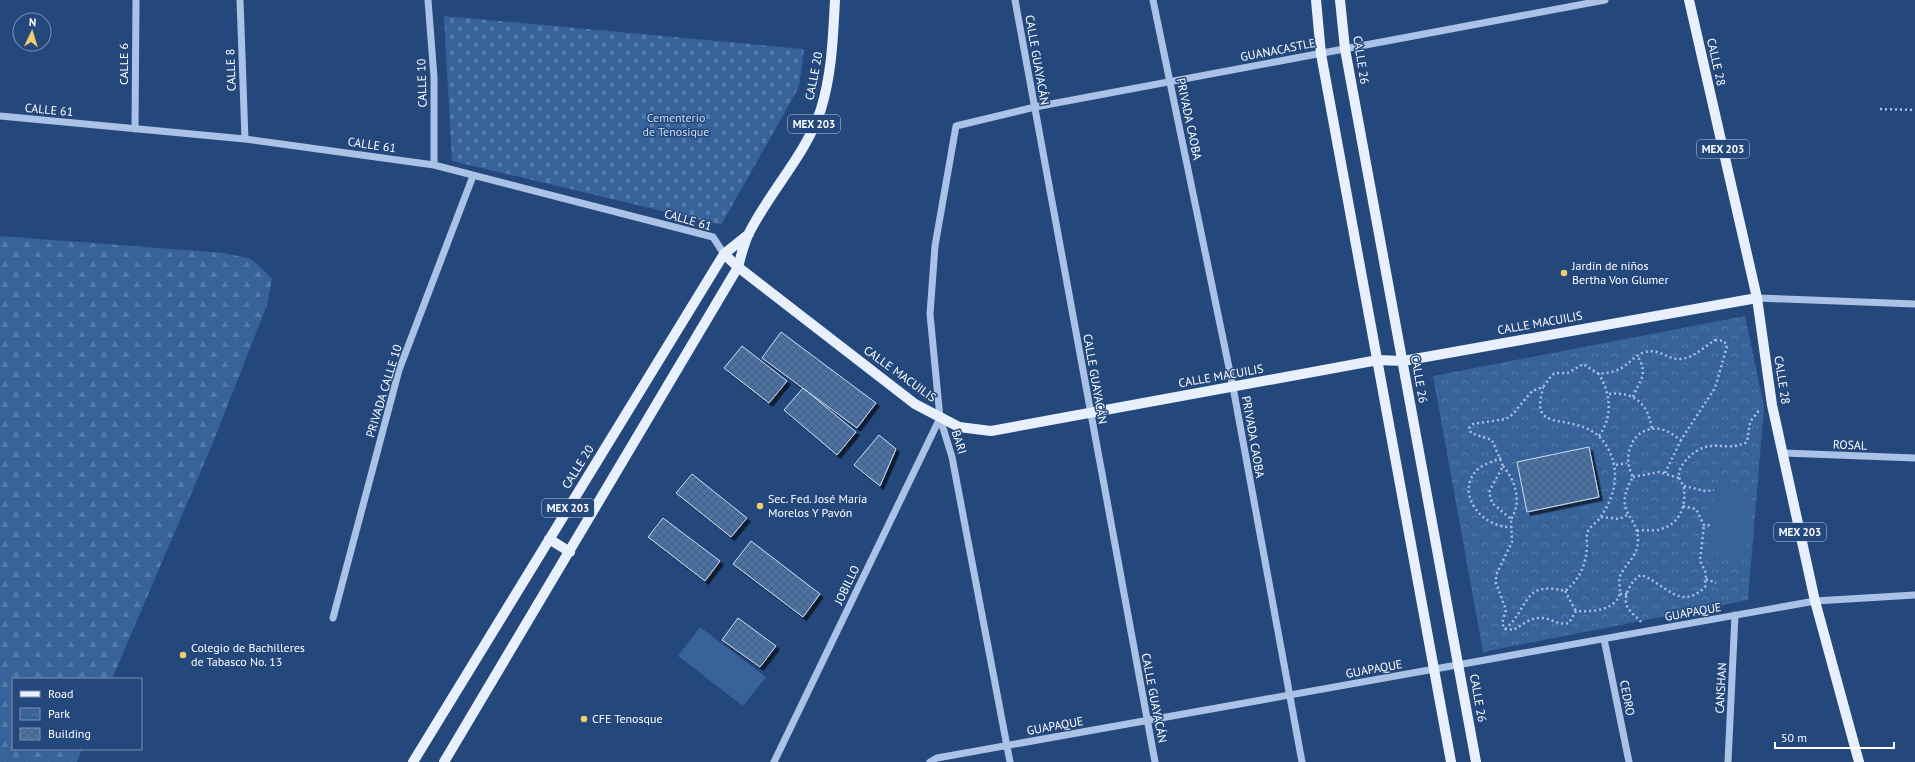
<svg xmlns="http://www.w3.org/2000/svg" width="1915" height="762" font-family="'PT Sans',sans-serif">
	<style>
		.forest { fill: url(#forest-firs) }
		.cemetery { fill: url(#cemetery-stones) }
		.park { fill: url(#park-crowns) }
		.garden { fill: #38629a }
		.building { fill: url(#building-cross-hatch); stroke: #cbddf4; filter: url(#shadow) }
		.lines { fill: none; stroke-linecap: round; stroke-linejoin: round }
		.path { stroke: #a9c2e5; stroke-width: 2.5; stroke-dasharray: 2 3; stroke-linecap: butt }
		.minor { stroke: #a9c2e5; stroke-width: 7 }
		.major { stroke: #e9f0fd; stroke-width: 10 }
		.poi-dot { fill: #efcd6c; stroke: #24487c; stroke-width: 1.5 }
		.labels { text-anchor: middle; stroke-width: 3; stroke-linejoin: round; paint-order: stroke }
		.shield { fill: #24487c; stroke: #bdc8d8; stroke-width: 1 }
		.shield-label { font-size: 11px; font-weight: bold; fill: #fff }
		.street-label { font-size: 12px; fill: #fff; stroke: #24487c }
		.park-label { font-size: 12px; fill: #cbddf4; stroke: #24487c }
		.poi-label { font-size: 12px; fill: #fff; stroke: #24487c; text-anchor: start }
	</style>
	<defs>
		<pattern id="forest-firs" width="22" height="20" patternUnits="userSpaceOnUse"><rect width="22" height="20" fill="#38629a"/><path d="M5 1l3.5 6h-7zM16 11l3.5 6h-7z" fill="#567aa9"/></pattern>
		<pattern id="cemetery-stones" width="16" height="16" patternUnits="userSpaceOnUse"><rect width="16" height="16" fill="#38629a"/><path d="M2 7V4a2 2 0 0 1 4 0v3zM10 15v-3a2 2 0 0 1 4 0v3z" fill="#567aa9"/></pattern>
		<pattern id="park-crowns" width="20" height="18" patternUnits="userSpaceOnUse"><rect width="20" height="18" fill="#38629a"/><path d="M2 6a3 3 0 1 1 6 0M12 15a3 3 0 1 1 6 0" fill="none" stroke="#567aa9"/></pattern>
		<pattern id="building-cross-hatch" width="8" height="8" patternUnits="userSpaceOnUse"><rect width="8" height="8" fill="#4c72a5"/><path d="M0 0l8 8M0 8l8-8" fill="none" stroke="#4c5d74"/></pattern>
		<filter id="shadow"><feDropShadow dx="3.5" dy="3.5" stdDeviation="0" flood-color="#0009"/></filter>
	</defs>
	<rect width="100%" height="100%" fill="#24487c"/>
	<path class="forest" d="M 0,236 L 224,253 L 251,259 L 272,278 L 267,305 L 212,445 L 112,679 L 13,679 L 13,749 L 82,749 L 77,762 L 0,762 Z"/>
	<path class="cemetery" d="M 444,16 L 804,49 L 799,87 L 721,225 L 452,161 Z"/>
	<path class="park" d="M 1745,316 L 1764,407 L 1748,600 L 1483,652 L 1433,376 Z"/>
	<path class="garden" d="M 1720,487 L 1748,490 L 1751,496 L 1746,553 L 1741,556 L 1712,553 L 1708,549 L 1714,490 Z
		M 700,627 L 766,677 L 743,706 L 678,656 Z"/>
	<path class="building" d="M 781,332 L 876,403 L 857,428 L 762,358 Z
		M 742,346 L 787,381 L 769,403 L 724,368 Z
		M 803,388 L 856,432 L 837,455 L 784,410 Z
		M 879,435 L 896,449 L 880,486 L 854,465 Z
		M 1589,447 L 1599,497 L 1527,512 L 1517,462 Z
		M 692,474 L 747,518 L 731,537 L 676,493 Z
		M 663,518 L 720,561 L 705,581 L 648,537 Z
		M 751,541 L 820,594 L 803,617 L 733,564 Z
		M 738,618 L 776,646 L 760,667 L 722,640 Z"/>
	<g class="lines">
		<path class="path" d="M 1880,109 L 1915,110
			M 1715,340 L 1724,341 L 1727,346 L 1715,388 L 1681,440 C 1676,437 1670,432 1664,430 C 1635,422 1620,454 1633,477 C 1611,515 1639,513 1638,542 C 1637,557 1627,562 1621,574 C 1618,579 1620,586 1620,592 C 1617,611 1591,612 1576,611 L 1569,623 C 1558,626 1550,617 1538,618 C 1528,619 1521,626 1513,630 L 1505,629 L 1502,623 L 1506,610 L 1496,583 L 1496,575 L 1512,542 L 1511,519 L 1492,503 L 1489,492 L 1503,466 L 1492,440 L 1471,433 L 1469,428 L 1473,424 L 1506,419 L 1513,414 L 1532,391 L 1543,387 L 1552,375 L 1556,373 L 1568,373 L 1583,364 L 1599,374 C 1606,373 1614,372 1620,369 C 1629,364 1635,355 1645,352 C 1659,348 1668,360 1680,359 C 1694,358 1704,347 1715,340 Z
			M 1609,394 C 1635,391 1649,405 1652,430
			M 1633,397 C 1640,379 1649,375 1637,355
			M 1599,436 C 1613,416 1611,395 1599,374
			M 1501,458 C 1494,461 1484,464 1478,469 C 1453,493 1483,529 1512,527
			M 1616,465 L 1627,463
			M 1503,466 C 1516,481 1522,502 1511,519
			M 1665,473 L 1681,440
			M 1633,477 L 1659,472 L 1679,478
			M 1684,486 L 1705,491 L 1714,490
			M 1683,506 L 1696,509 L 1704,525 L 1710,525
			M 1601,517 L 1619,519 L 1627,515
			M 1637,531 C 1645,529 1653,532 1661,529 C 1680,524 1686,506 1684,488 C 1683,484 1680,481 1679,477 C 1678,470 1683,463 1688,458 C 1711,435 1725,454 1747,442 L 1750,422 L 1760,409
			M 1706,579 L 1716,583
			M 1565,591 L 1576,611
			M 1620,594 L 1627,594
			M 1641,622 C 1637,617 1631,613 1628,608 C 1621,598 1632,579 1641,575 C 1665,583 1680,612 1705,587 L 1706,573 L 1700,561 L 1704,525
			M 1505,629 C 1530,609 1521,580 1565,591 C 1580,579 1586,565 1587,546 C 1587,542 1586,535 1588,531 C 1590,527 1597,522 1600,518 C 1616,495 1621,469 1606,445 C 1587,416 1552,427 1543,414 C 1537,407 1542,395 1543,387"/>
		<path class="minor" d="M 240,0 L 245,139
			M 428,0 L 434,77 L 434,165
			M 1015,0 L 1155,762
			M 1153,0 L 1233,387 L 1302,762
			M 0,116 L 245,139 L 434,165 L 713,237 L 724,254
			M 135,129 L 136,0
			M 1757,298 L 1915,304
			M 1784,453 L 1915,458
			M 333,618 L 399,370 L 473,176
			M 1604,639 L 1629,762
			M 774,762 L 940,418
			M 930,762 L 937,758 L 1815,601 L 1915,595
			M 1010,762 L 952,457 L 940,418 L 930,314 L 935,246 L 956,126 L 1035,107 L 1605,0
			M 1728,762 L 1735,615"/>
		<path class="major" d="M 1316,0 L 1321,54 L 1451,762
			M 1340,0 L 1345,49 L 1476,762
			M 1689,0 L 1757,298 L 1772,405 L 1815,601 L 1859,762
			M 724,254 L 738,267 L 915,404 L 959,427 L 991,431 L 1378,360 L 1403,361 L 1757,298
			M 549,539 L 570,552
			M 413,762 L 724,254 L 749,234
			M 444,762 L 738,267 C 741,256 744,243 749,233 C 770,191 807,153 821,109 C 832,73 833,37 835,0"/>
	</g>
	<g class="poi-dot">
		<circle cx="1564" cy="273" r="4"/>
		<circle cx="760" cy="506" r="4"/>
		<circle cx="183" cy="655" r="4"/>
		<circle cx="584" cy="719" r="4"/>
	</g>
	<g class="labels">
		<g class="shield">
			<rect x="788" y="115" width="52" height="18" rx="3"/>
			<rect x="1697" y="140" width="52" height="18" rx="3"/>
			<rect x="542" y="499" width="52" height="18" rx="3"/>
			<rect x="1774" y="523" width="52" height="18" rx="3"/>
		</g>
		<g class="shield-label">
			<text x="814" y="128">MEX 203</text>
			<text x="1723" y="153">MEX 203</text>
			<text x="568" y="512">MEX 203</text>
			<text x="1800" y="536">MEX 203</text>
		</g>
		<g class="street-label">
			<text transform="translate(1278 50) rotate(-11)" y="4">GUANACASTLE</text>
			<text transform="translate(1037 60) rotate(80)" y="4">CALLE GUAYACÁN</text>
			<text transform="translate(1361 60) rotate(81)" y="4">CALLE 26</text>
			<text transform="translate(1716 62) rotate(77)" y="4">CALLE 28</text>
			<text transform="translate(124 64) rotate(-90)" y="4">CALLE 6</text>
			<text transform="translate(231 70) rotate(-92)" y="4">CALLE 8</text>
			<text transform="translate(814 76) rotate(-79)" y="4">CALLE 20</text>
			<text transform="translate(422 83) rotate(-92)" y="4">CALLE 10</text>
			<text transform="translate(49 110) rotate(5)" y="4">CALLE 61</text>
			<text transform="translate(1189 119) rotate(78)" y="4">PRIVADA CAOBA</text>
			<text transform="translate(372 145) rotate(8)" y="4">CALLE 61</text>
			<text transform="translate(688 220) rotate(16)" y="4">CALLE 61</text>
			<text transform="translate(1540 323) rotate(-10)" y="4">CALLE MACUILIS</text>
			<text transform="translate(900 374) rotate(36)" y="4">CALLE MACUILIS</text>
			<text transform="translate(1221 376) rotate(-10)" y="4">CALLE MACUILIS</text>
			<text transform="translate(1095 379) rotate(80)" y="4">CALLE GUAYACÁN</text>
			<text transform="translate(1419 379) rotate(80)" y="4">CALLE 26</text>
			<text transform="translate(1782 380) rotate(81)" y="4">CALLE 28</text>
			<text transform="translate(384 391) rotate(-73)" y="4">PRIVADA CALLE 10</text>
			<text transform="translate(1253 437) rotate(80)" y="4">PRIVADA CAOBA</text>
			<text transform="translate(959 442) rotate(73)" y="4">BARI</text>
			<text transform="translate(1850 445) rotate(2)" y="4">ROSAL</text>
			<text transform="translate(578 467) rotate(-58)" y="4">CALLE 20</text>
			<text transform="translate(847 585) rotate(-64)" y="4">JOBILLO</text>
			<text transform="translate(1693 612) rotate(-10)" y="4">GUAPAQUE</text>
			<text transform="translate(1374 669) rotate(-10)" y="4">GUAPAQUE</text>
			<text transform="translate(1721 688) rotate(-87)" y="4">CANSHAN</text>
			<text transform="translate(1154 698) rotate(79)" y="4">CALLE GUAYACÁN</text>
			<text transform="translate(1478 698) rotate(80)" y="4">CALLE 26</text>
			<text transform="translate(1627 698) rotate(79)" y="4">CEDRO</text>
			<text transform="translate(1055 726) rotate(-10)" y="4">GUAPAQUE</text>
		</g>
		<g class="park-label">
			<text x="676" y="122">Cementerio<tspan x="676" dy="14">de Tenosique</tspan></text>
		</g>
		<g class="poi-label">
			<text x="1572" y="270">Jardín de niños<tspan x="1572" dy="14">Bertha Von Glumer</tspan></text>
			<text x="768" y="503">Sec. Fed. José María<tspan x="768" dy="14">Morelos Y Pavón</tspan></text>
			<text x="191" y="652">Colegio de Bachilleres<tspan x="191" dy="14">de Tabasco No. 13</tspan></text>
			<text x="592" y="723">CFE Tenosque</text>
		</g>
	</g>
	<rect x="12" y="678" width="130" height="72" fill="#24487c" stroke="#7c91b0"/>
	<rect x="20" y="691" width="20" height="6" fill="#e9f0fd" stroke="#7c91b0"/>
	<text x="48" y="698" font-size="12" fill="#ffffff">Road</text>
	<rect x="20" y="708" width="20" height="12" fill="url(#park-crowns)" stroke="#7c91b0"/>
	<text x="48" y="718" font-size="12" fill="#ffffff">Park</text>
	<rect x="20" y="728" width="20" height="12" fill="url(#building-cross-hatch)" stroke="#7c91b0"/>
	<text x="48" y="738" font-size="12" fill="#ffffff">Building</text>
	<g transform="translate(32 32) rotate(4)"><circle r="19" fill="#24487c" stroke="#7c91b0"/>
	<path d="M0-3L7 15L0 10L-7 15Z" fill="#efcd6c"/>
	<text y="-6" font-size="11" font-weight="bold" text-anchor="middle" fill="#ffffff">N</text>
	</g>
	<path d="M1775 742v6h119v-6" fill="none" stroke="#ffffff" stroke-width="2"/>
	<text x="1781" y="742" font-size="12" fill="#ffffff" stroke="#24487c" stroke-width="3" paint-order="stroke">50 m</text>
</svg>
